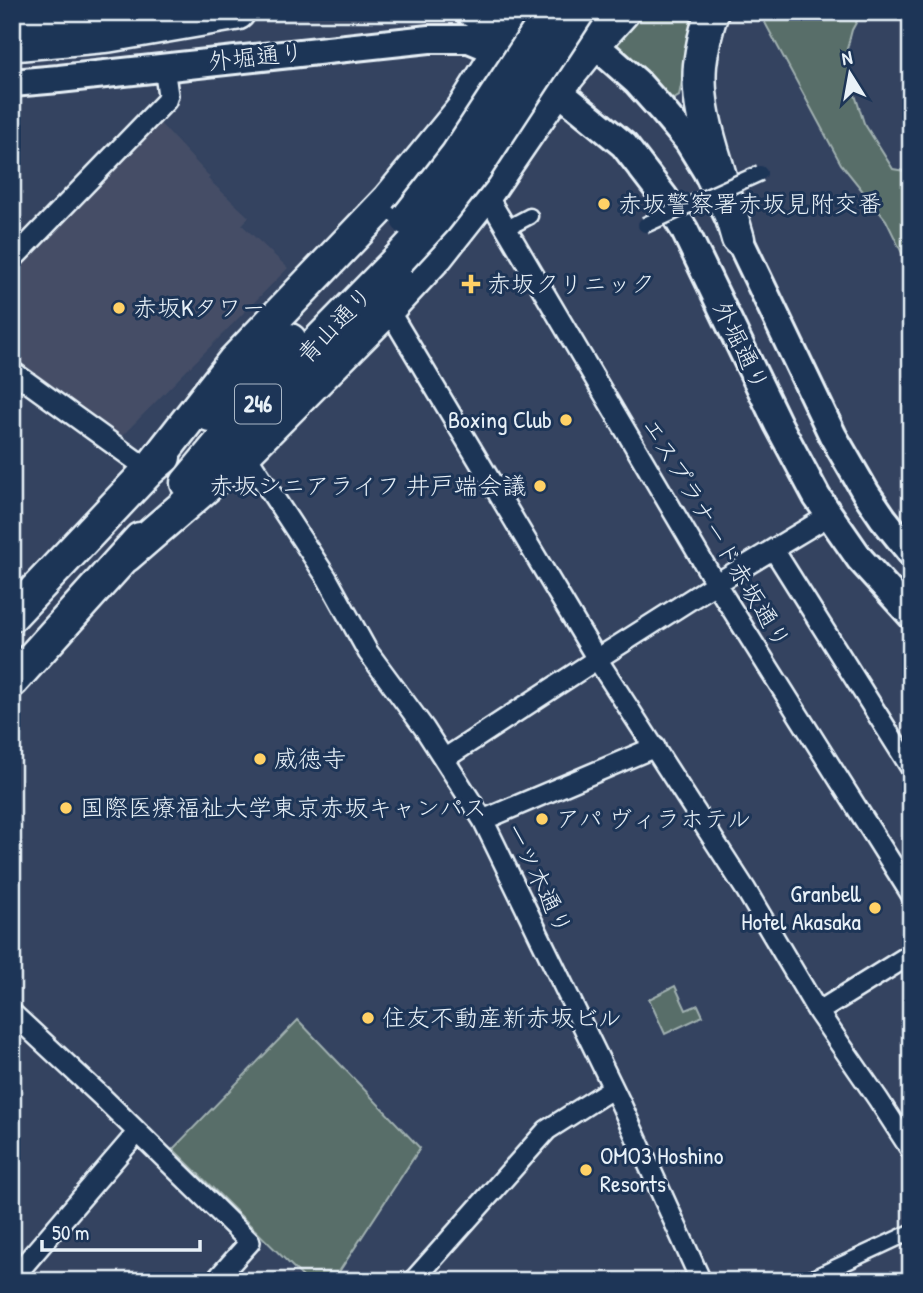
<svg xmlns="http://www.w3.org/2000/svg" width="923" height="1293" font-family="'Patrick Hand','Klee One',sans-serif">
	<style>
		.built { fill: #444d66 }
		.green { fill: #596e69; stroke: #a0b0b0; stroke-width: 2 }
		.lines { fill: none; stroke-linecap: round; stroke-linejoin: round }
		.pedestrian-casing { stroke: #e8f1f8; stroke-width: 19 }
		.minor-casing { stroke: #e8f1f8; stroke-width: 24 }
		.secondary-casing { stroke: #e8f1f8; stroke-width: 32 }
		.trunk-casing { stroke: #e8f1f8; stroke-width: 37 }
		.motorway-casing { stroke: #e8f1f8; stroke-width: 40 }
		.pedestrian { stroke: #1d3557; stroke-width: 14 }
		.minor { stroke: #1d3557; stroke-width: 19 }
		.secondary { stroke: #1d3557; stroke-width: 26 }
		.trunk { stroke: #1d3557; stroke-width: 32 }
		.motorway { stroke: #1d3557; stroke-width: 35 }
		.pedestrian-bridge-casing { stroke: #e8f1f8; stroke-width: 19; stroke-linecap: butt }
		.trunk-bridge-casing { stroke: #e8f1f8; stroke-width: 37; stroke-linecap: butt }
		.pedestrian-bridge { stroke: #1d3557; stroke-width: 14 }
		.trunk-bridge { stroke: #1d3557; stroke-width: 32 }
		.poi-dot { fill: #ffd166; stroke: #1d3557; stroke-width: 2.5 }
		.labels { text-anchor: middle; stroke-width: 6; stroke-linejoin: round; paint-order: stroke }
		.shield { fill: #1d3557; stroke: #abb9c8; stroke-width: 2 }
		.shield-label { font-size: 23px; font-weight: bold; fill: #e8f1f8 }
		.street-label { font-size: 24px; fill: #e8f1f8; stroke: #1d3557 }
		.poi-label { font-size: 24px; fill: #e8f1f8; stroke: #1d3557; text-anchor: start }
	</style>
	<rect width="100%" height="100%" fill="#344360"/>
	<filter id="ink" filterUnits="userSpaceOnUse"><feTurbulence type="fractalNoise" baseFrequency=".0143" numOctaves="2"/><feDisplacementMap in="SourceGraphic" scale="14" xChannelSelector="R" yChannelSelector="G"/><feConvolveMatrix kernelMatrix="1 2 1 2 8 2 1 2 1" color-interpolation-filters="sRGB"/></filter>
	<g filter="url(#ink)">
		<path class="built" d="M 156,119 L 210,177 L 208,179 L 249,217 L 242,225 L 288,268 L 122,436 L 12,359 L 12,269 Z"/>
		<path class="green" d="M 641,12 L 698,12 L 690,39 L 679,96 L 674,99 L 668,98 L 616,47 L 616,44 Z
			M 762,12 L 862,12 L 852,30 L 847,49 L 851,82 L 864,123 L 893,169 L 911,172 L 911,286 L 904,257 L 886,220 L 841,164 L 763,19 Z
			M 675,986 L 686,1010 L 698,1005 L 703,1016 L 665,1034 L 649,999 Z
			M 298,1020 L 420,1148 L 333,1281 L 307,1281 L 173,1149 Z"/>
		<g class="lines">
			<defs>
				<path id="pedestrian" d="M 513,225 L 530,216
					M 806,1281 L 911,1232"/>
				<path id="minor" d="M 486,194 L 716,584 L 911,894
					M 12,260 L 166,101 L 168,95 L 164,67
					M 388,309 L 597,659 L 746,890 L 818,1012 L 878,1099 L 911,1150
					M 12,371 L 149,470
					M 245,453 L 327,578 L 368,652 L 424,728 L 483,820 L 620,1102 L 701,1281
					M 774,550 L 911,768
					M 444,759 L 597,659 L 707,589 L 830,515
					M 483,820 L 655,747
					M 818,1012 L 911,954
					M 12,1013 L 100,1095 L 250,1242 L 215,1281
					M 12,1279 L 137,1133
					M 413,1281 L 547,1130 L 613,1088"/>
				<path id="secondary" d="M 469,12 L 509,34
					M 594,44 L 637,82 L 662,110 L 688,141 L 707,172 L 833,436 L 866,493 L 883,518 L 911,553
					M 12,83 L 59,79 L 429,39 L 469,39 L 498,51
					M 557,90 L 624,145 L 664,197 L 685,231 L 778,424 L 817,497 L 860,559 L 911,615"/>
				<path id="trunk" d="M 712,12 C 706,30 702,47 700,65 C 697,99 707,134 717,166 C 724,190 731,215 738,239
					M 210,415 L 264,366 L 290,340
					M 149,470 L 234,361 L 389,199 L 463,109 L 524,12
					M 187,483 L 227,435 L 398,260
					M 126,556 L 245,453 L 388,309 L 437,256 L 486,194 L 557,90 L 594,44 L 623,12
					M 12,615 L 149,470 L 164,457
					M 12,681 L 140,539"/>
				<path id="motorway" d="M 12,18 L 67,12
					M 12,43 L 109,34 L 237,12"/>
			</defs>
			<use href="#pedestrian" class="pedestrian-casing"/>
			<use href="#minor" class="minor-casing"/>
			<use href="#secondary" class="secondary-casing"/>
			<use href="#trunk" class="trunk-casing"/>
			<use href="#motorway" class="motorway-casing"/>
			<use href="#pedestrian" class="pedestrian"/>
			<use href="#minor" class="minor"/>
			<use href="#secondary" class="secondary"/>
			<use href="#trunk" class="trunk"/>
			<use href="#motorway" class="motorway"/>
			<defs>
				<path id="pedestrian-bridge" d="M 645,225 L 760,173"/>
				<path id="trunk-bridge" d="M 407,219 L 457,155 L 551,12
					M 398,260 L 435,220 L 475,169 L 578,12"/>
			</defs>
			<use href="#pedestrian-bridge" class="pedestrian-bridge-casing"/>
			<use href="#trunk-bridge" class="trunk-bridge-casing"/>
			<use href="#pedestrian-bridge" class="pedestrian-bridge"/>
			<use href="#trunk-bridge" class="trunk-bridge"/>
		</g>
	</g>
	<g class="poi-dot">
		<circle cx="604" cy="204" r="7"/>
		<path d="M467.5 273.5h7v7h7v7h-7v7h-7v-7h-7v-7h7z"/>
		<circle cx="119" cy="308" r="7"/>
		<circle cx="566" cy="420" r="7"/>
		<circle cx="540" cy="486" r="7"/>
		<circle cx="260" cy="759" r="7"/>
		<circle cx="66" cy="808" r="7"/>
		<circle cx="542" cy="819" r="7"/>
		<circle cx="875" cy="908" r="7"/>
		<circle cx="368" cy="1018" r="7"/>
		<circle cx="586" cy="1170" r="7"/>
	</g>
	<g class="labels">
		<rect class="shield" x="235" y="384.5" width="46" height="39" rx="5"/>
		<g class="shield-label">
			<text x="258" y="412">246</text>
		</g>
		<g class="street-label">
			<text transform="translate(256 57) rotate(-6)" y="8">外堀通り</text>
			<text transform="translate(335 325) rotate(-46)" y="8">青山通り</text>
			<text transform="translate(741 346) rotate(64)" y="8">外堀通り</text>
			<text transform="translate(716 533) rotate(59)" y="8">エスプラナード赤坂通り</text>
			<text transform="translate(539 879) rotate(64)" y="8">一ツ木通り</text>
		</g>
		<g class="poi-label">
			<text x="618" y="212">赤坂警察署赤坂見附交番</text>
			<text x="487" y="292">赤坂クリニック</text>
			<text x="133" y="316">赤坂Kタワー</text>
			<text x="552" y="428" text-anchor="end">Boxing Club</text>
			<text x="526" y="494" text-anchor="end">赤坂シニアライフ 井戸端会議</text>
			<text x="274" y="767">威徳寺</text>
			<text x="80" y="816">国際医療福祉大学東京赤坂キャンパス</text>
			<text x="556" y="827">アパ ヴィラホテル</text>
			<text x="861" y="902" text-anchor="end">Granbell<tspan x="861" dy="28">Hotel Akasaka</tspan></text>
			<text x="382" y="1026">住友不動産新赤坂ビル</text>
			<text x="600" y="1164">OMO3 Hoshino<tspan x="600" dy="28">Resorts</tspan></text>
		</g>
	</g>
	<rect width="923" height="1293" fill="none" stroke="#1d3557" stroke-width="42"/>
	<rect x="21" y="21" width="881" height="1251" fill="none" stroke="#e8f1f8" stroke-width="2.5" filter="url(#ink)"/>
	<g transform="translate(850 74) rotate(349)" stroke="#1d3557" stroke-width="5" paint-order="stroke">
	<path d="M0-5L12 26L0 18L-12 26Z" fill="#e8f1f8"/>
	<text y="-10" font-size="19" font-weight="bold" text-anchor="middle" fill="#e8f1f8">N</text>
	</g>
	<path d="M42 1240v10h158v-10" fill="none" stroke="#e8f1f8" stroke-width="3.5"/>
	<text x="52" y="1240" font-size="21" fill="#e8f1f8" stroke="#1d3557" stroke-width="5" paint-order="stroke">50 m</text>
</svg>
